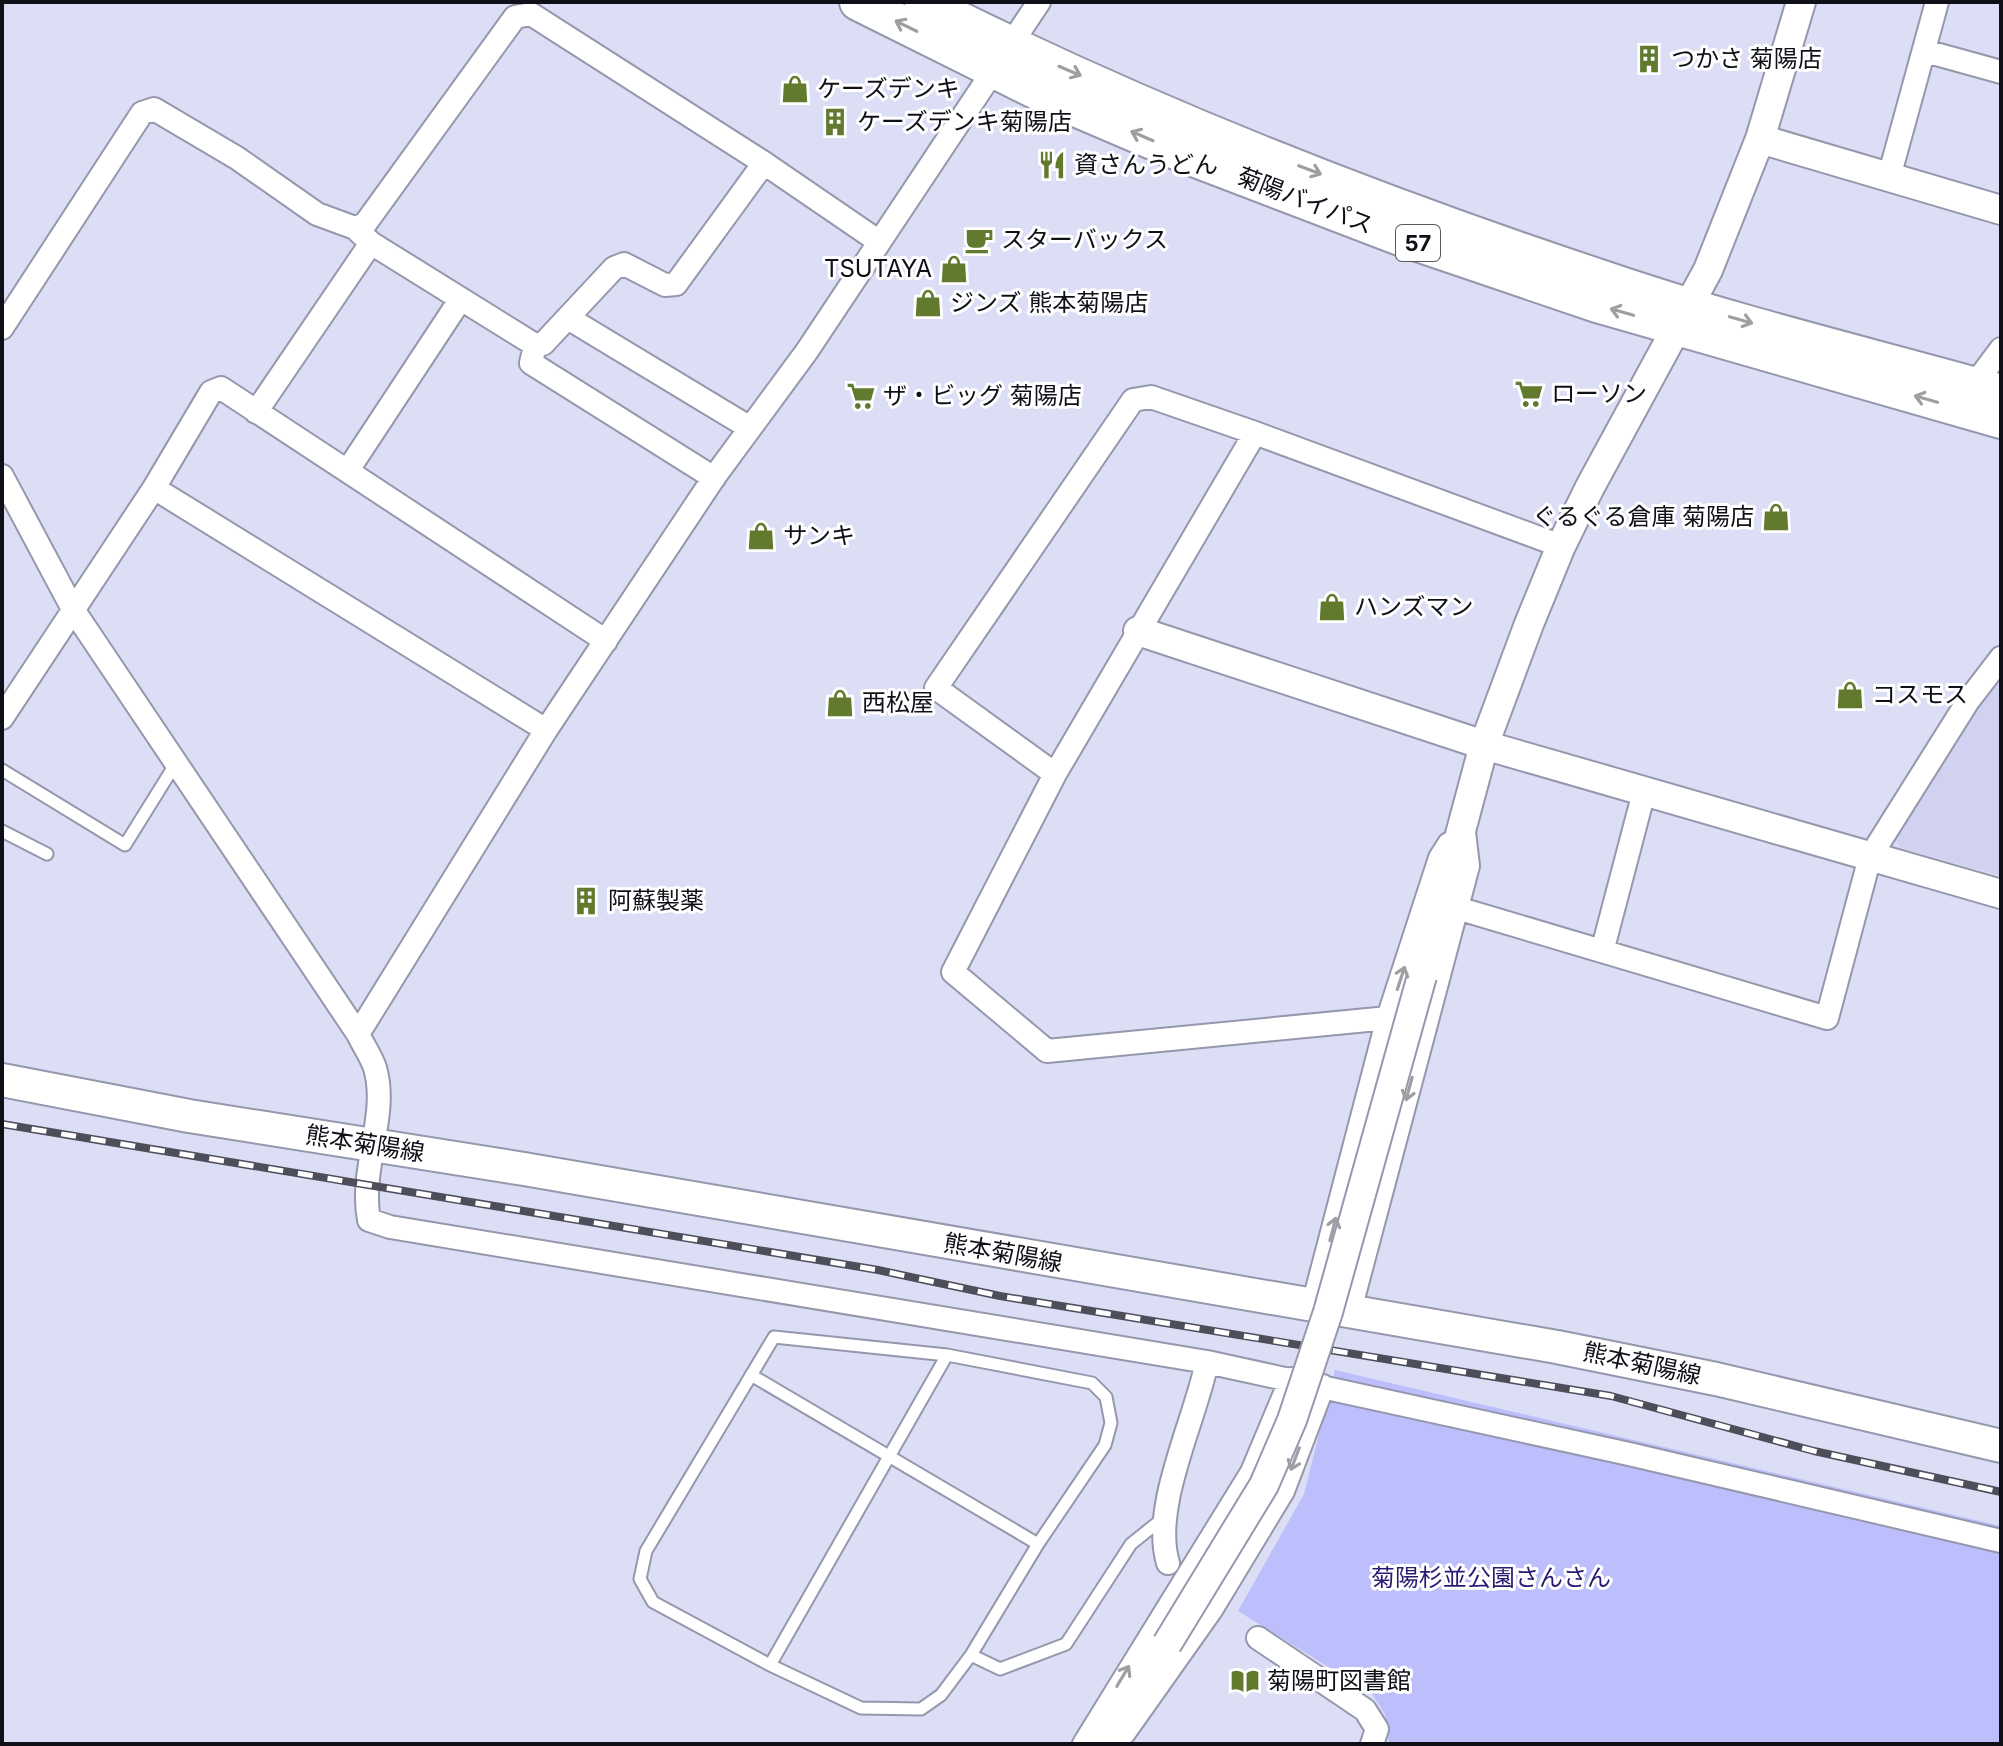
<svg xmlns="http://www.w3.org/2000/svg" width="2003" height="1746" font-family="Inter,'Noto Sans JP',sans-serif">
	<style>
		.built { fill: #d0d2f0 }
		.green { fill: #bcbffb }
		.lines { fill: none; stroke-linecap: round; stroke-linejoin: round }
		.service-casing { stroke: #9597ac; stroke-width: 15 }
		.minor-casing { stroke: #9597ac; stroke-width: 26 }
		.tertiary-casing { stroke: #9597ac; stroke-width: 32 }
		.secondary-casing { stroke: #9597ac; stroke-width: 36 }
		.trunk-casing { stroke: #9597ac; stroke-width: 40 }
		.service { stroke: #fff; stroke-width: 11 }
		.minor { stroke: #fff; stroke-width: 22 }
		.tertiary { stroke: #fff; stroke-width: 28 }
		.secondary { stroke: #fff; stroke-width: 32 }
		.trunk { stroke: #fff; stroke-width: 36 }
		.rail-casing { stroke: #4d4e5a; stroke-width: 8 }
		.rail { stroke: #fff; stroke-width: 5; stroke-dasharray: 15; stroke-linecap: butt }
		.tertiary-bridge-casing { stroke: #9597ac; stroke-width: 32; stroke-linecap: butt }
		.tertiary-bridge { stroke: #fff; stroke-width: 28 }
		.oneway { stroke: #9f9fa2 }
		.labels { text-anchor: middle; stroke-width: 6; stroke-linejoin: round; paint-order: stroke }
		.shield { fill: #fff; stroke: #57575d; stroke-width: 2 }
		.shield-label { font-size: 22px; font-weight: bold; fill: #0f0f17 }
		.poi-label { font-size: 24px; fill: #0f0f17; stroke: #fff; text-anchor: start }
		.street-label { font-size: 24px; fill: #0f0f17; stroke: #fff }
		.park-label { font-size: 24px; fill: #2a1b72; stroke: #fff }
	</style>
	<rect width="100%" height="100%" fill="#dcdef5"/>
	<path class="built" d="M 2001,677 L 2001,876 L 1901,848 L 1894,838 L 1975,709 Z"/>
	<path class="green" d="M 1335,1370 L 2001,1526 L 2001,1744 L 1389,1744 L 1385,1714 L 1372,1694 L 1238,1611 L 1304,1494 Z"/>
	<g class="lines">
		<defs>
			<path id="service" d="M 2,770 L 125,845 L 176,763
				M 2,831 L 47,854
				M 774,1337 L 947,1355 L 1092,1383 L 1106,1397 L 1111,1423 L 1105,1445 L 1038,1544 L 971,1655 L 941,1695 L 921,1709 L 861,1708 L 770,1665 L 653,1602 L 640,1579 L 646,1551 Z
				M 751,1375 L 1038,1544
				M 971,1655 L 1000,1669 L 1066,1644 L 1131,1544 L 1166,1516
				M 770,1665 L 947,1355"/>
			<path id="minor" d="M 1925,51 L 2001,72
				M 1889,177 L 1937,2
				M 355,228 L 371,243 L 535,345 L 543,344 L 614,268 L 624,264 L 665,285 L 676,284 L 764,163
				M 568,318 L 750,428
				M 2,328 L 142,113 L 154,109 L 237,158 L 317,214 L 355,228 L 365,224 L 515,17 L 531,14 L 764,163 L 878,241
				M 535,345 L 531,363 L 714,478
				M 1974,385 L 2001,349
				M 256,412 L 371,243
				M 1255,433 L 1055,774 L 953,972 L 1047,1051 L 1388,1018
				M 348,470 L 460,300
				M 2,476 L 74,611 L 358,1034 C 363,1045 371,1056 375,1068 C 389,1115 359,1169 369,1220 L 390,1227 L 1207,1362 L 1629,1454 L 2001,1541
				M 154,488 L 546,730
				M 2,718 L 154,488 L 211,392 L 221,388 L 606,641
				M 1055,774 L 936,688 L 1133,400 L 1151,397 L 1255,433 L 1561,546
				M 1457,908 L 1827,1018 L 1870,857 L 1968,701 L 2001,658
				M 1603,948 L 1644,792
				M 358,1034 L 546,730 L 715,476 L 807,351 L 1039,2
				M 1313,1305 L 1388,1018 L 1440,858 L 1449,844
				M 1350,1310 L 1468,866 L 1464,832
				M 1168,1563 C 1151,1507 1195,1421 1207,1362
				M 1258,1638 L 1365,1710 L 1377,1729 L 1372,1744
				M 1124,1733 L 1211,1610 L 1283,1491 L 1323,1386
				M 1084,1744 L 1252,1472 L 1291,1379"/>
			<path id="tertiary" d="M 1760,139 L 2001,210
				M 1138,631 L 1484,745 L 2001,894
				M 1422,976 L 1484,745 L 1529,624 L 1561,546 L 1590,487 L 1708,270 L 1760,139 L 1801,2
				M 1101,1744 L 1167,1644"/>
			<path id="secondary" d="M 2,1080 L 189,1116 L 524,1169 L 1557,1347 L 1716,1379 L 2001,1446"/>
			<path id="trunk" d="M 858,2 L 1045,95 L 1183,154 L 1400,237 L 1597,304 L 2001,420
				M 923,2 C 1140,111 1376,204 1606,280 C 1735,324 1869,356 2001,393"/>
		</defs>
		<use href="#service" class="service-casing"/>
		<use href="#minor" class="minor-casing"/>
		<use href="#tertiary" class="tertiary-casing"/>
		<use href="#secondary" class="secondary-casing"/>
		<use href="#trunk" class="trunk-casing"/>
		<use href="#service" class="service"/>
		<use href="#minor" class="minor"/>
		<use href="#tertiary" class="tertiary"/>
		<use href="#secondary" class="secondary"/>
		<use href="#trunk" class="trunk"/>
		<defs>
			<path id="rail" d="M 2,1124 L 878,1270 L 1000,1296 L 1611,1396 L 1814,1451 L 2001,1492"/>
		</defs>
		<use href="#rail" class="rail-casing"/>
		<use href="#rail" class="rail"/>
		<defs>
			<path id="tertiary-bridge" d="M 1167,1644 L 1264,1485 L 1292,1420 L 1328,1312 L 1422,976"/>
		</defs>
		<use href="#tertiary-bridge" class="tertiary-bridge-casing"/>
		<use href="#tertiary-bridge" class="tertiary-bridge"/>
	</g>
	<defs><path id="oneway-shaft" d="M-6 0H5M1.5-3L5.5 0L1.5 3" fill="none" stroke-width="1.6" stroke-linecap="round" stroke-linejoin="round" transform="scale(2)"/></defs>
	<g class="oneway">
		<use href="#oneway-shaft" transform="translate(906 26) rotate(-154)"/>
		<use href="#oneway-shaft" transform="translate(1070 71) rotate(23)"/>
		<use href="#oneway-shaft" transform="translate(1142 136) rotate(-157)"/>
		<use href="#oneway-shaft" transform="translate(1310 170) rotate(21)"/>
		<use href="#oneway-shaft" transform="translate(1622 312) rotate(-164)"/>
		<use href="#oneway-shaft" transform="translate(1741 320) rotate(16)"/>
		<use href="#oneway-shaft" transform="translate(1926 399) rotate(-164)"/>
		<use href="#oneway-shaft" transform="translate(1401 978) rotate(-72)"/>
		<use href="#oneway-shaft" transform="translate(1409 1089) rotate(105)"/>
		<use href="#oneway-shaft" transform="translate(1333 1229) rotate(-75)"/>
		<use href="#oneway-shaft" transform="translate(1295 1459) rotate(111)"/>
		<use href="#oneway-shaft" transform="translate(1123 1676) rotate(-59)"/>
	</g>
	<defs>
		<symbol id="building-bare" viewBox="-9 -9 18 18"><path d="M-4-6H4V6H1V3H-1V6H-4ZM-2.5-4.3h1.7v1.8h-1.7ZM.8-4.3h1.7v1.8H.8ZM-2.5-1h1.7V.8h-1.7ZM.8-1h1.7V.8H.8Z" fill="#617a2d" stroke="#fff" stroke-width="2.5" paint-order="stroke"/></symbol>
		<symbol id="shop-bare" viewBox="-9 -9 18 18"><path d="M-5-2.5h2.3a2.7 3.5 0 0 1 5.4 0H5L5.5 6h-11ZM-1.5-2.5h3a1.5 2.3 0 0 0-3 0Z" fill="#617a2d" stroke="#fff" stroke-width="2.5" paint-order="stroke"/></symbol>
		<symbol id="restaurant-bare" viewBox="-9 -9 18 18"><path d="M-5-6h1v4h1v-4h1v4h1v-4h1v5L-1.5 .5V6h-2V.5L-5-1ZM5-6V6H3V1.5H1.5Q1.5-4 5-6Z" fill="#617a2d" stroke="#fff" stroke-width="2.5" paint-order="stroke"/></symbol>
		<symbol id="cafe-bare" viewBox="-9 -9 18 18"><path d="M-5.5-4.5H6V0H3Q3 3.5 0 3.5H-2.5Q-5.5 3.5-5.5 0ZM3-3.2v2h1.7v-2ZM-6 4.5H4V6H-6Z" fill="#617a2d" stroke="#fff" stroke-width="2.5" paint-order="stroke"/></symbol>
		<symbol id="supermarket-bare" viewBox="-9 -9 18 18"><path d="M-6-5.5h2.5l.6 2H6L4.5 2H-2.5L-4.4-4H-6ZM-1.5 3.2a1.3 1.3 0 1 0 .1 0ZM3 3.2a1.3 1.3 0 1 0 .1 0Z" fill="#617a2d" stroke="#fff" stroke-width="2.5" paint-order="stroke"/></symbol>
		<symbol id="library-bare" viewBox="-9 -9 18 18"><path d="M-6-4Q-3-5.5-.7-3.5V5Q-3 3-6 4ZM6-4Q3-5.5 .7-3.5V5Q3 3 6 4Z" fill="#617a2d" stroke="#fff" stroke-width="2.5" paint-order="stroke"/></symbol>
	</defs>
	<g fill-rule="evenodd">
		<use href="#building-bare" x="1629" y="39" width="40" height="40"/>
		<use href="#shop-bare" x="775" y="69" width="40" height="40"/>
		<use href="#building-bare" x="815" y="102" width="40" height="40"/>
		<use href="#restaurant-bare" x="1032" y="145" width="40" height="40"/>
		<use href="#cafe-bare" x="959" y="220" width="40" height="40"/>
		<use href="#shop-bare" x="934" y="249" width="40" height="40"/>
		<use href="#shop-bare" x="908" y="283" width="40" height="40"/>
		<use href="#supermarket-bare" x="1509" y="374" width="40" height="40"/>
		<use href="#supermarket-bare" x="841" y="376" width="40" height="40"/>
		<use href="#shop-bare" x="1756" y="497" width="40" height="40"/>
		<use href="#shop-bare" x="741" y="516" width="40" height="40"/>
		<use href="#shop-bare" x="1312" y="587" width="40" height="40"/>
		<use href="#shop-bare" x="1830" y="675" width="40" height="40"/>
		<use href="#shop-bare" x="820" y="683" width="40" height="40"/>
		<use href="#building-bare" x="566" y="881" width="40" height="40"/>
		<use href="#library-bare" x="1225" y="1661" width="40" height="40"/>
	</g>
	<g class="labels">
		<rect class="shield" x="1396" y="225" width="44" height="36" rx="6"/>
		<g class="shield-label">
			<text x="1418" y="251">57</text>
		</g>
		<g class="poi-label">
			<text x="1671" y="67">つかさ 菊陽店</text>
			<text x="817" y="97">ケーズデンキ</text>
			<text x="857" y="130">ケーズデンキ菊陽店</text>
			<text x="1074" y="173">資さんうどん</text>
			<text x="1001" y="248">スターバックス</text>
			<text x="932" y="277" text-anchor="end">TSUTAYA</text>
			<text x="950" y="311">ジンズ 熊本菊陽店</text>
			<text x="1551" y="402">ローソン</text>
			<text x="883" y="404">ザ・ビッグ 菊陽店</text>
			<text x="1754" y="525" text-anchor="end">ぐるぐる倉庫 菊陽店</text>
			<text x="783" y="544">サンキ</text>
			<text x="1354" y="615">ハンズマン</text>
			<text x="1872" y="703">コスモス</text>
			<text x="862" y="711">西松屋</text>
			<text x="608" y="909">阿蘇製薬</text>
			<text x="1267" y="1689">菊陽町図書館</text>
		</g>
		<g class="street-label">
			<text transform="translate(1305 201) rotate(21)" y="8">菊陽バイパス</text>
			<text transform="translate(365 1144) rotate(9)" y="8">熊本菊陽線</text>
			<text transform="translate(1003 1253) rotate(10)" y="8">熊本菊陽線</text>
			<text transform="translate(1642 1364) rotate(12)" y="8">熊本菊陽線</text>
		</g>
		<g class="park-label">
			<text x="1491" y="1586">菊陽杉並公園さんさん</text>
		</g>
	</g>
	<rect width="2003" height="1746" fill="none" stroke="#0f0f17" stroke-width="8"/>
</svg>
